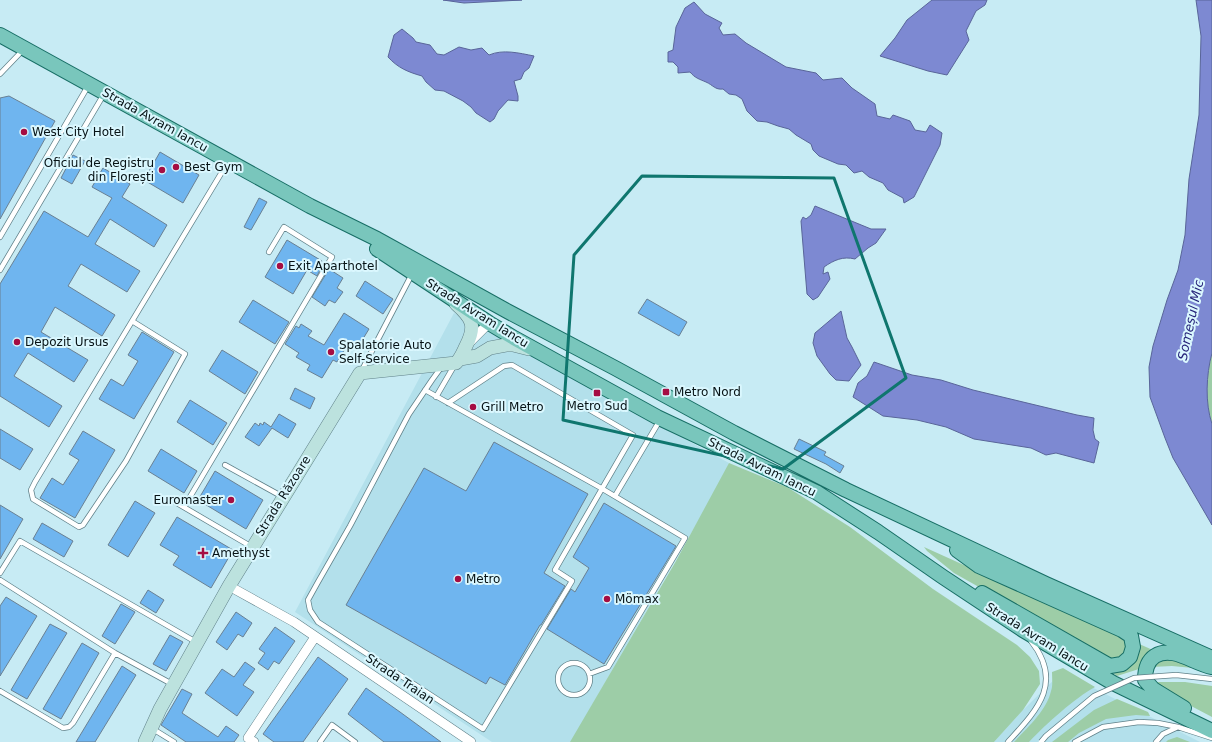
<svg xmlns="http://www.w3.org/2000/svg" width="1212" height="742" font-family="'DejaVu Sans',sans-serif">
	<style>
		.built { fill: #b3e0eb }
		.green { fill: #9dcda7 }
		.water { fill: #7d89d2; stroke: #596599 }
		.building { fill: #6fb5ef; stroke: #698093 }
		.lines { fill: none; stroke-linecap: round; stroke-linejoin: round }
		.lane-casing { stroke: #608189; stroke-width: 6 }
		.street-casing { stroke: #608189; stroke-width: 10 }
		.secondary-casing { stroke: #608189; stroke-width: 14 }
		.primary-casing { stroke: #176e65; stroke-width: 16 }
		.lane { stroke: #fff; stroke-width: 4.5 }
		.street { stroke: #fff; stroke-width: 9 }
		.secondary { stroke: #bce2de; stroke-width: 13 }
		.primary { stroke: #79c6bc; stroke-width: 14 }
		.lane-bridge-casing { stroke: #608189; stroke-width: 6; stroke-linecap: butt }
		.lane-bridge { stroke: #fff; stroke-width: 4.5 }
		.marked { fill: none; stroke: #0f766e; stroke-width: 3; stroke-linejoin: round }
		.poi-dot { fill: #a50d43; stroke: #daf7fe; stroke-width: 1.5 }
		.labels { text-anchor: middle; stroke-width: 4; stroke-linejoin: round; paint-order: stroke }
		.street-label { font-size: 12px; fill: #061215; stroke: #daf7fe }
		.poi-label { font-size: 12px; fill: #061215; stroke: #daf7fe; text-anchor: start }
		.water-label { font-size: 13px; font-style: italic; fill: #252379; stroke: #daf7fe }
	</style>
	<rect width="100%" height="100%" fill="#c7ebf4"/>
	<path class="built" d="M 454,313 L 729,463 L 724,476 L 571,742 L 492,742 L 295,612 Z
		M 1062,672 L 1200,742 L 994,742 L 1023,710 Z"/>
	<path class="green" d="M 1212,353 L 1212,424 C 1205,403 1206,375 1212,353 Z
		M 729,463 L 787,487 L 850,527 L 933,589 L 1017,645 L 1030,657 L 1039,671 L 1040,684 L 1023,710 L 994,742 L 570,742 L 676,561 Z
		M 924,547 L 1116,634 L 1126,641 L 1128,650 L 1119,659 L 1109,660 L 954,573 L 927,551 Z
		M 1137,643 L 1155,651 L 1148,657 L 1139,669 L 1117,676 L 1112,672 Z
		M 1165,656 L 1193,668 L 1172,666 L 1151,667 Z
		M 1063,668 L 1095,687 C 1075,698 1046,724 1029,742 L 1014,742 C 1027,728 1047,710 1051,691 C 1053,686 1052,678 1052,672 Z
		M 1154,682 L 1185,682 L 1212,686 L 1212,717 L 1157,688 Z
		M 1117,699 L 1148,712 L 1150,716 L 1136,715 L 1106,719 L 1079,733 L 1068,742 L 1052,742 L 1094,710 Z
		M 1177,737 L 1190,742 L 1166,742 L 1168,740 Z"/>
	<path class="water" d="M 443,0 L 522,0 L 464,3 Z
		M 932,0 L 987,0 L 985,5 L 976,11 L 966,31 L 969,40 L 947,75 L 928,71 L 880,56 L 895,38 L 907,20 Z
		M 1196,0 L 1212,0 L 1212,353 C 1206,375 1205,403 1212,424 L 1212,525 L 1173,458 L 1165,438 L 1150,397 L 1149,367 L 1153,346 L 1167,300 L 1178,270 L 1185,235 L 1189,179 L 1199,115 L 1201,36 Z
		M 694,2 L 705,14 L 722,23 L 719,28 L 723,35 L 735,34 L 746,43 L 786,67 L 816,73 L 823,80 L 842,78 L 852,88 L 875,104 L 877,116 L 890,119 L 893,115 L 910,121 L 915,130 L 926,132 L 930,125 L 942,133 L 940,145 L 914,197 L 904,203 L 903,198 L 888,190 L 883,183 L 869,177 L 862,171 L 854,173 L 846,165 L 838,164 L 819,156 L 813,150 L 811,144 L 796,135 L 789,129 L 778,126 L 767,122 L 757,121 L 747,111 L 742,99 L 736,95 L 729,94 L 723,89 C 715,90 713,85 706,82 C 699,79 695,78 690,72 L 678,73 L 678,67 L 673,62 L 668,62 L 668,52 L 673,50 L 676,27 L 685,8 Z
		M 402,29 L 413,38 L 416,42 L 430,45 L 437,54 L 444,55 L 459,47 L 471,50 L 482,48 L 489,55 C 503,49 519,53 534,56 L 529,68 L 524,72 L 521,79 L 514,81 L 518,96 L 518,101 L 508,100 L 498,111 L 494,119 L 490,122 L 476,113 L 471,107 L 463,101 L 444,91 L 435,90 L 426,82 L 422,76 C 408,72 398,68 388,57 L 394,35 Z
		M 815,206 L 871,229 L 886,229 L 876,243 L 868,248 L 855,259 C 843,256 834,260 824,267 L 823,274 L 828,272 L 830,279 L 818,297 L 813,300 L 807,294 L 801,221 L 803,217 L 806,219 L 811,215 Z
		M 841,311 L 847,338 L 852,347 L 861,365 L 849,381 L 836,380 L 830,374 L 817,356 L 813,343 L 815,333 Z
		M 874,362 L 912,375 L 941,380 L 973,390 L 1077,415 L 1094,418 L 1093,430 L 1095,439 L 1099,442 L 1094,463 L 1056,453 L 1046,455 L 1031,448 L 974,439 L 946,427 L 917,420 L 883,416 L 853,397 L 858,383 L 867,376 Z"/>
	<path class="building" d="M 9,96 L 55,121 L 0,219 L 0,98 Z
		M 160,152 L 199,175 L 183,203 L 144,180 Z
		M 73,155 L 85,161 L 72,184 L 61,178 Z
		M 103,168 L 130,184 L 122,197 L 167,225 L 154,247 L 110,219 L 95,244 L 140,271 L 127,292 L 81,264 L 68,286 L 115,315 L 102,336 L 55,307 L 41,332 L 88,360 L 74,382 L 28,353 L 14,376 L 62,406 L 49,427 L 0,396 L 0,284 L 44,211 L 88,237 L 112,198 L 92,187 Z
		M 259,198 L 267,202 L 251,230 L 244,227 Z
		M 287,240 L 322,261 L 321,263 L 323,264 L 317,276 L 307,270 L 293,294 L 265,277 Z
		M 329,269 L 343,278 L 337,288 L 343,292 L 335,303 L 329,300 L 325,306 L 312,297 Z
		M 365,281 L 393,299 L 383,314 L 356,296 Z
		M 647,299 L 687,322 L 679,336 L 638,313 Z
		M 253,300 L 289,322 L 275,344 L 239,322 Z
		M 344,313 L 369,329 L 358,347 L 349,342 L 337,362 L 333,360 L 322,378 L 307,370 L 310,365 L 296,357 L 299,353 L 285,344 L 296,326 L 299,328 L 301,324 L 312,331 L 308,336 L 324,345 Z
		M 142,332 L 174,352 L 134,419 L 99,399 L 111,379 L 123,386 L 138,361 L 128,355 Z
		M 222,350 L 258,372 L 245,394 L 209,371 Z
		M 295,388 L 315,398 L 310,409 L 290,399 Z
		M 190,400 L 227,423 L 213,445 L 177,422 Z
		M 279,414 L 296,424 L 288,438 L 272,428 L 259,446 L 245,437 L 255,423 L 259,426 L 260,423 L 263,425 L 264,422 L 271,427 Z
		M 0,429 L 33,449 L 20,470 L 0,458 Z
		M 83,431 L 115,450 L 75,518 L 40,498 L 52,478 L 63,485 L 79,460 L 69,454 Z
		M 799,439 L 826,452 L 824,455 L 844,466 L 840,473 L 826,464 L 794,449 Z
		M 494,442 L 588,494 L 544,573 L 565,586 L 541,625 L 540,625 L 505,685 L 490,677 L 486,684 L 346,605 L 424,468 L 466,491 Z
		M 161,449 L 197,471 L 184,493 L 148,471 Z
		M 215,471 L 263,500 L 246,529 L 198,500 Z
		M 135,501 L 155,513 L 128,557 L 108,545 Z
		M 604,503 L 676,546 L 604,664 L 547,629 L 571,589 L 575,592 L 589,568 L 573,557 Z
		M 0,505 L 23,519 L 0,559 Z
		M 177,517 L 233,550 L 211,588 L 173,565 L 179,556 L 160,545 Z
		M 42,523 L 73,541 L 64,557 L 33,539 Z
		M 148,590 L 164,600 L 156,613 L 140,603 Z
		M 6,597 L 37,616 L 0,676 L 0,606 Z
		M 121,604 L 135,612 L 115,644 L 102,636 Z
		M 236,612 L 252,623 L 243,637 L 238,634 L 227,650 L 216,642 Z
		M 50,624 L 67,633 L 27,699 L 11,690 Z
		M 275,627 L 295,641 L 279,664 L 274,661 L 268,670 L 258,663 L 265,653 L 259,649 Z
		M 170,635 L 183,642 L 166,671 L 153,664 Z
		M 82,643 L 99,653 L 61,719 L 43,709 Z
		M 318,657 L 348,679 L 303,742 L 274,742 L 263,734 Z
		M 245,662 L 255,669 L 243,685 L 254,692 L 237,716 L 205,693 L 222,669 L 234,677 Z
		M 122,666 L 136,675 L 95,742 L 76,742 Z
		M 366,688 L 400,712 L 441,742 L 384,742 L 348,714 Z
		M 182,689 L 192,694 L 182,713 L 218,737 L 226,726 L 239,735 L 234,742 L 186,742 L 161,725 Z"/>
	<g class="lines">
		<defs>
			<path id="lane" d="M 0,74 L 23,50
				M 0,237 L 88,86
				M 0,270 L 104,94
				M 132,321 L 185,354 L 126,461 L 83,525 L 79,527 L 33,499 L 31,490 L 35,482 L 228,162
				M 443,368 L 440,369 L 432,380 L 409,414 L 350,526 L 318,582 L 308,600 L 310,610 L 318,622 L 483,729 L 572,581 L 555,570 L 633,435 L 512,365 L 504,366 L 448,403
				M 361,372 L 412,274
				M 425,390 L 601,488 L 685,538 L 608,667 L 589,674
				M 436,397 L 454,366
				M 225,465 L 283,497
				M 615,496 L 660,420
				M 175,502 L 252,547
				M 184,507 L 332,257 L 284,227 L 269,252
				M 0,573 L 20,541 L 196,642
				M 0,580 L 115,653 L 172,684
				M558 679a16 16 0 1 1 32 0a16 16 0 1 1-32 0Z
				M 0,691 L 63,728 L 69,727 L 73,723 L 115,653
				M 153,729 L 174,742
				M 320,742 L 332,725 L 355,742
				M 1008,742 C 1037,710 1064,683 1031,641
				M 1075,742 L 1103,727 L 1139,722 L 1158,723 L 1178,727 L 1212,738
				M 1156,742 L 1163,734 L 1178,727"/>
			<path id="street" d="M 469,343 L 489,323
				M 229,586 L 294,622 L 471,742
				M 254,742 L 248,738 L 315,637"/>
			<path id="secondary" d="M 460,359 L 477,356 L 490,348 L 506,345 L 513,345 L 529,349
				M 145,742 L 160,709 L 229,586 L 360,373 L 456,363 C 461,358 463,352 466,346 C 476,326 473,319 456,304"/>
			<path id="primary" d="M 0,35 L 310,206 L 377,239 L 507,311 L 615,368 L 734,433 L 846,490 L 1046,584 L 1212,658
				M 377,249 L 489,323 L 514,338 L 657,417 L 816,492 L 878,532 L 943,577 L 1023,630 L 1113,683 L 1212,731
				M 957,550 L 979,566 L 1122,630 L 1131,636 L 1133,647 L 1130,657 L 1122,664 L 1110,666 L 982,593
				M 1184,708 L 1153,689 L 1145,680 C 1145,671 1147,661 1155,656 C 1173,645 1194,664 1212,667"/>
		</defs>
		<use href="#lane" class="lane-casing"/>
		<use href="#street" class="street-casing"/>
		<use href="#secondary" class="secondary-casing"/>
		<use href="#primary" class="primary-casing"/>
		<use href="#lane" class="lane"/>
		<use href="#street" class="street"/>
		<use href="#secondary" class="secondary"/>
		<use href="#primary" class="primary"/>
		<defs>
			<path id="lane-bridge" d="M 1041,742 L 1046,736 L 1094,696 L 1134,678 L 1176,675 L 1212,679"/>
		</defs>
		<use href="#lane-bridge" class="lane-bridge-casing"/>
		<use href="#lane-bridge" class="lane-bridge"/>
	</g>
	<path class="marked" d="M 642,176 L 834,178 L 906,378 L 783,469 L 563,420 L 574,255 Z"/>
	<g class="poi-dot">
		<circle cx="24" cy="132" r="4"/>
		<circle cx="176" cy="167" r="4"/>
		<circle cx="162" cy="170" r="4"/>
		<circle cx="280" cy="266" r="4"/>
		<circle cx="17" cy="342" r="4"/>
		<circle cx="331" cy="352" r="4"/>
		<rect x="662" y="388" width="8" height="8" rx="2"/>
		<rect x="593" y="389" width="8" height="8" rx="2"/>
		<circle cx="473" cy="407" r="4"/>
		<circle cx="231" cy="500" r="4"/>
		<path d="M201 547h4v4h4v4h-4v4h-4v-4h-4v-4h4z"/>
		<circle cx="458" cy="579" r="4"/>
		<circle cx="607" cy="599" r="4"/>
	</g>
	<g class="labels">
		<g class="street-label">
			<text transform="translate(155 120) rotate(29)" y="4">Strada Avram Iancu</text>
			<text transform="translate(477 313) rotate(32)" y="4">Strada Avram Iancu</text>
			<text transform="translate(762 467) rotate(26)" y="4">Strada Avram Iancu</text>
			<text transform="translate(283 496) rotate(-58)" y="4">Strada Răzoare</text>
			<text transform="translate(1037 637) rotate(32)" y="4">Strada Avram Iancu</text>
			<text transform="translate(400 679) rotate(34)" y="4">Strada Traian</text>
		</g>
		<g class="poi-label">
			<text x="32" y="136">West City Hotel</text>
			<text x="154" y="167" text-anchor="end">Oficiul de Registru<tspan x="154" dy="14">din Florești</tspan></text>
			<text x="184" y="171">Best Gym</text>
			<text x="288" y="270">Exit Aparthotel</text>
			<text x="25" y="346">Depozit Ursus</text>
			<text x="339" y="349">Spalatorie Auto<tspan x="339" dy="14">Self-Service</tspan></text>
			<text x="674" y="396">Metro Nord</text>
			<text x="597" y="410" text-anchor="middle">Metro Sud</text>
			<text x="481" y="411">Grill Metro</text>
			<text x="223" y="504" text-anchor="end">Euromaster</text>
			<text x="212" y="557">Amethyst</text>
			<text x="466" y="583">Metro</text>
			<text x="615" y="603">Mömax</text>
		</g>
		<g class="water-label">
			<text transform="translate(1190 320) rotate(-78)" y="5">Someșul Mic</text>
		</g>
	</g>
</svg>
